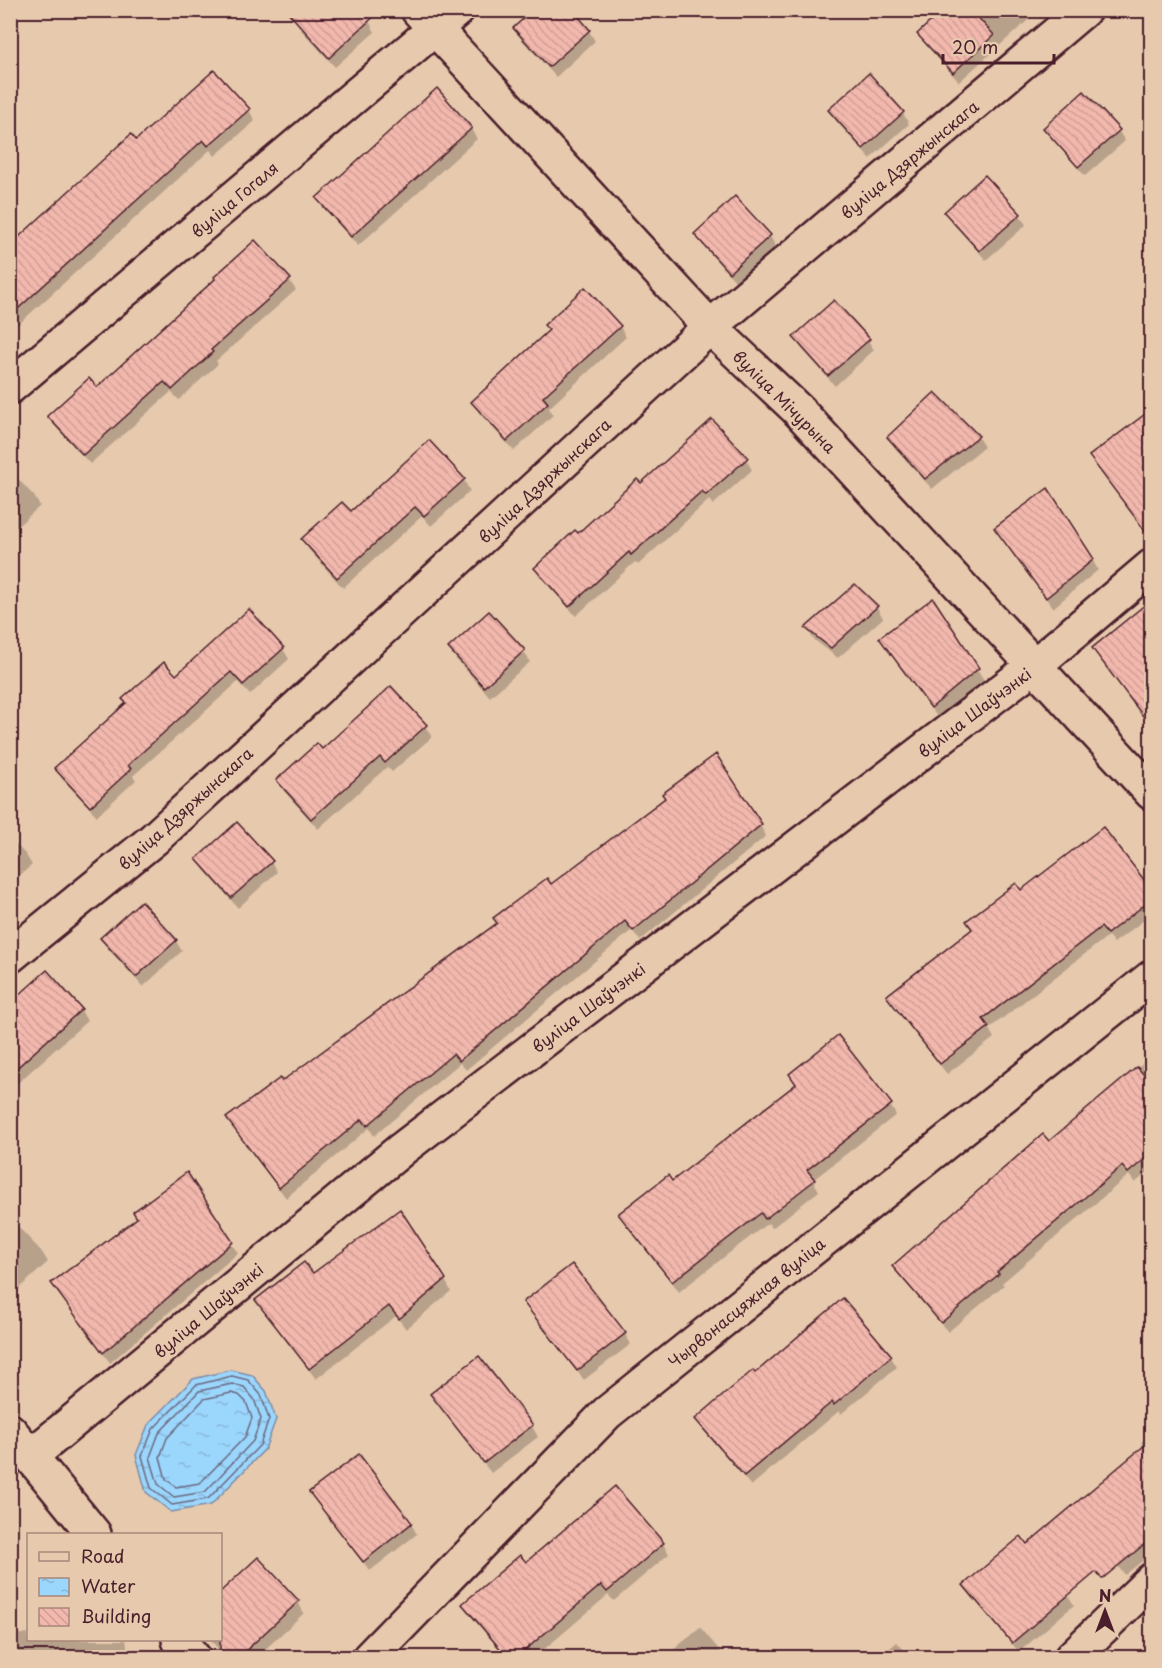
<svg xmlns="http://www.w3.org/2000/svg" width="1162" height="1668" viewBox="0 0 1162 1668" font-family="'Playpen Sans',sans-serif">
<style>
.water{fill:url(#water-ripples);stroke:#7b8da8;stroke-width:1.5}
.shadow{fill:#0003}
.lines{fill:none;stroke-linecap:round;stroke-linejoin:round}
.shore{stroke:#6a687f;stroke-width:1.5}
.building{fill:url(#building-back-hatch);stroke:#4a1f2b;stroke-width:1.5}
.street-casing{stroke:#4a1f2b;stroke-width:38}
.street{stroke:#e7caae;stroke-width:33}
.labels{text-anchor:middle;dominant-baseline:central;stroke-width:5;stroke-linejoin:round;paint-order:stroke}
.street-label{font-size:16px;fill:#4a1f2b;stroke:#e7caae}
</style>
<defs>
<pattern id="water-ripples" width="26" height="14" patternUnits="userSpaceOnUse" patternTransform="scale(1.5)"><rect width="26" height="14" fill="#9bd6fc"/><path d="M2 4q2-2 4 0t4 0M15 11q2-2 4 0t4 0" fill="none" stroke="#87b7d8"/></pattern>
<pattern id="building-back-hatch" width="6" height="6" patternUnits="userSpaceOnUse" patternTransform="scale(1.5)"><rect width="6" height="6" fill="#f2b8ad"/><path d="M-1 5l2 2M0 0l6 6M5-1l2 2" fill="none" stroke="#d19e95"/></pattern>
</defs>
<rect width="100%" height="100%" fill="#e7caae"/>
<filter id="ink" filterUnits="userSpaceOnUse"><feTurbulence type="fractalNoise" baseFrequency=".0167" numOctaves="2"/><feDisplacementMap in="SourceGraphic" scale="12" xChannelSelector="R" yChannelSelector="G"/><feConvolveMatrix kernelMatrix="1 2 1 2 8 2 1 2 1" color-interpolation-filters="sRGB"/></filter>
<g filter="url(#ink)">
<path class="water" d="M231,1370L252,1375L266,1391L276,1419L265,1449L211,1505L171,1512L146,1492L136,1455L148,1425L193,1379Z"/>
<g class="shadow">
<path d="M10,10H23L10,21Z"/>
<path d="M359,10L369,21L375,32L335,67L301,30L295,19Z"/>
<path d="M945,10H1051L1041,19L1036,13L959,82L925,44L919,34Z"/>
<path d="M515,28L589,31L595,41L556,77L521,39Z"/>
<path d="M869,75L903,113L909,124L870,159L836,121L829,111Z"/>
<path d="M249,110L255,121L215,156L210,150L10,332V246L136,142Z"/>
<path d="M1045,128L1118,130L1125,141L1085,176L1051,138Z"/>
<path d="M471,129L477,139L358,246L324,208L318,198Z"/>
<path d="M946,212L1020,215L1026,225L986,260L952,223Z"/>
<path d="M696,234L770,236L776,247L736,282L702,244Z"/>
<path d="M289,280L296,290L216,361L218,364L179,400L171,392L90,464L55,426L49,416Z"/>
<path d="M620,327L626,337L549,408L553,415L514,451L479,413L473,402Z"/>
<path d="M795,337L868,340L874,350L835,386L801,348Z"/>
<path d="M1152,340V351L1147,343Z"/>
<path d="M978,437L984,447L932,489L895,448L889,438Z"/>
<path d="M429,442L464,480L470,491L431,526L422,516L343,588L309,550L303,539L351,513Z"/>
<path d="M746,459L752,470L713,505L709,500L638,565L635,562L576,616L542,579L536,568L641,485Z"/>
<path d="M10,470L34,496L40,506L10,533Z"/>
<path d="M996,529L1092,559L1098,570L1053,608L1002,539Z"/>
<path d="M855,586L877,607L883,618L838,658L813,639L807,628Z"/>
<path d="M881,639L977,669L984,680L938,718L887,649Z"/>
<path d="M283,649L289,659L250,695L238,682L133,776L136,780L97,816L62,779L56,768L176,677Z"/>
<path d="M450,649L524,651L530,662L490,697L456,659Z"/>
<path d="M425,726L432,737L392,772L387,767L318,829L284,791L277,780L322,751Z"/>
<path d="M760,825L766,836L640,941L632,930L466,1070L460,1063L374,1136L369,1128L286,1198L234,1129L228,1119L282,1083L550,886Z"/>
<path d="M10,838L26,855L32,865L10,884Z"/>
<path d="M198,860L271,862L277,872L238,908L204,870Z"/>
<path d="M1021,892H1152V914L1114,943L1108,936L989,1029L994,1038L947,1074L894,1007L888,996Z"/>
<path d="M102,938L176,941L182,951L143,987L108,949Z"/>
<path d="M47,972L81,1010L87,1021L11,1089L10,1020Z"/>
<path d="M1152,1056V1169L1135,1183L1129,1175L1002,1283L1004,1285L948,1332L900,1276L894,1266L1049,1144Z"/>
<path d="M11,1090L16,1099L10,1105V1091Z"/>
<path d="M890,1105L896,1115L813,1180L819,1191L772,1228L768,1223L679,1292L626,1224L672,1183Z"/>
<path d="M10,1218L42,1252L48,1262L10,1297Z"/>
<path d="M231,1243L238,1253L110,1363L53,1283Z"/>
<path d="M313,1275L445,1280L451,1291L406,1329L396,1316L316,1379L263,1311L257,1301Z"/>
<path d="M525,1302L625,1334L631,1344L584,1380L531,1313Z"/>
<path d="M891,1357L897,1367L841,1414L839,1411L751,1486L703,1430L697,1419L755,1375Z"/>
<path d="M479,1358L532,1426L538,1437L491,1473L438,1405L432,1395Z"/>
<path d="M1152,1433V1553L1125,1575L1077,1519L1143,1447L1141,1442Z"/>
<path d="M311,1493L411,1524L417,1534L370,1571L317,1503Z"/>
<path d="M663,1544L669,1554L614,1601L608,1595L534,1658H507L470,1615L464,1605L525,1564Z"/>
<path d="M965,1585L1068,1595L1074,1605L1019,1652L971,1596Z"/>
<path d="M298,1602L304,1613L256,1658H227L210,1640H220Z"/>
<path d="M700,1627L726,1658H664Z"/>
<path d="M28,1633V1640H126L129,1658H10V1636Z"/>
<path d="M897,1642L911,1658H878Z"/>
</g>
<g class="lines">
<g class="shore">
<path d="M232,1376L248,1380L261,1395L269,1419L260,1445L208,1499L172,1505L151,1488L142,1456L153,1429L196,1385Z"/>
<path d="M232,1384L244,1387L254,1399L261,1419L253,1441L205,1492L174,1497L158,1484L150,1457L159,1433L199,1391Z"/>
<path d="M231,1393L239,1395L246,1402L252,1418L245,1437L200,1483L176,1487L166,1479L160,1457L167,1438L204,1399Z"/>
</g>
</g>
<g class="building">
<path d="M286,10H381L329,58Z"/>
<path d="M533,10H573L590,30L549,67L513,28Z"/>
<path d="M943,10H971L994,35L953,73L917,34Z"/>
<path d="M214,70L250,109L208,146L203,140L10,316V245L131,134L136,140Z"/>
<path d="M869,73L904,112L863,149L828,110Z"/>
<path d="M437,88L472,128L351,237L316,198Z"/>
<path d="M1084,91L1120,130L1078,167L1043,128Z"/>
<path d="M985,175L1021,214L979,251L944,212Z"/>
<path d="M735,196L771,235L729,273L694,234Z"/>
<path d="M255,240L291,279L211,350L213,352L172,390L164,382L83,455L47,416L89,378L97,387L215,279L214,277Z"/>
<path d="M585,287L621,326L543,397L548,403L507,441L471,402L549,330L544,325Z"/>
<path d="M834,300L870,339L828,376L793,337Z"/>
<path d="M935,392L979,436L925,479L887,437Z"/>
<path d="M1152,409V540L1089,456Z"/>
<path d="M712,419L748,458L706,495L702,491L631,555L629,552L569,607L534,568L575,530L578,533L637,479L641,483Z"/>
<path d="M429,440L465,479L424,516L415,507L337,578L301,539L342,502L351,511Z"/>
<path d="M1048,488L1094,559L1046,598L994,528Z"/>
<path d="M855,584L878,606L831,648L805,628Z"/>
<path d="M933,598L979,668L931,708L879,638Z"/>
<path d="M1152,599V728L1092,648Z"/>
<path d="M249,609L284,648L243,685L231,672L128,765L131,769L90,807L54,768L126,703L122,699L164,662L176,675Z"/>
<path d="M489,611L525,650L484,687L448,648Z"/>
<path d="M391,686L427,725L385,763L380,757L311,819L276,780L317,743L322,749Z"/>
<path d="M716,754L762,824L633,931L625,921L459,1061L453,1054L367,1126L362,1119L279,1188L226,1118L280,1078L282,1081L497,923L493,918L547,878L551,884L665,798L662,794Z"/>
<path d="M237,822L273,861L231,898L196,859Z"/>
<path d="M1103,827L1152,890V899L1107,934L1101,927L983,1019L989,1027L940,1064L886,996L972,929L966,921L1016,883L1021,890Z"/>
<path d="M141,901L177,940L136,977L100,938Z"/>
<path d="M47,970L82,1009L10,1074V1003Z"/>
<path d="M838,1035L892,1104L807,1170L815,1180L765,1219L761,1213L672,1282L618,1214L668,1175L672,1181L796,1084L789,1074Z"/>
<path d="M1137,1067L1152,1084V1153L1128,1173L1122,1166L997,1272L999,1274L941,1323L892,1266L1043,1134L1049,1141Z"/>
<path d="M187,1172L233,1242L103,1353L51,1283L137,1218L133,1212Z"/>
<path d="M400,1209L446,1279L399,1319L389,1306L309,1369L255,1300L304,1262L313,1273Z"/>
<path d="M572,1264L626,1333L577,1371L523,1302Z"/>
<path d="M843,1298L892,1356L834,1405L832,1402L744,1476L695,1419L753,1370L755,1373Z"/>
<path d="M479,1356L533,1425L484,1463L430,1394Z"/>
<path d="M1152,1439V1538L1102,1579L1096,1572L1012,1643L963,1585L1021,1536L1027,1544Z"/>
<path d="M359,1454L412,1523L363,1562L309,1492Z"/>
<path d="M615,1486L664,1543L607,1592L601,1585L516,1658H508L462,1604L520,1555L526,1562Z"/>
<path d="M258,1557L299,1601L238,1658H220V1592Z"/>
</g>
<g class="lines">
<g class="street-casing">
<g id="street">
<path d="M418,10L710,327L797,409L1152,793"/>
<path d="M10,387L457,10"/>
<path d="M10,956L154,839L710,327L1084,10"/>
<path d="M10,1431L94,1534"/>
<path d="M31,1456L402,1149L1034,666L1152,566"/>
<path d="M179,1640L194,1658"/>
<path d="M369,1658L607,1413L1152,977"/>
<path d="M1071,1658L1152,1580"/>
</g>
</g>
<use href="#street" class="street"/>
</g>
</g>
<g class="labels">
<g class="street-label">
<text transform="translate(909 159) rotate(-40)">вуліца Дзяржынскага</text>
<text transform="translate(234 199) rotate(-40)">вуліца Гогаля</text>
<text transform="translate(785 401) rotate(45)">вуліца Мічурына</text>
<text transform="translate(544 480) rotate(-43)">вуліца Дзяржынскага</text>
<text transform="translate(974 712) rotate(-37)">вуліца Шаўчэнкі</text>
<text transform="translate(185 808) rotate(-42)">вуліца Дзяржынскага</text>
<text transform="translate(588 1007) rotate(-37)">вуліца Шаўчэнкі</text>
<text transform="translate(746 1302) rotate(-39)">Чырвонасцяжная вуліца</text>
<text transform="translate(208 1310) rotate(-40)">вуліца Шаўчэнкі</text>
</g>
</g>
<rect width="1162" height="1668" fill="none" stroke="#e7caae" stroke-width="36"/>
<rect x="18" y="18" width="1126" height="1632" fill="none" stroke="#4a1f2b" stroke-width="2" filter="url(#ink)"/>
<rect x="27" y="1533" width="195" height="108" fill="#e7caae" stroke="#a8867a" stroke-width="1.5"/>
<rect x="39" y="1552" width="30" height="9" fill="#e7caae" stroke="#a8867a" stroke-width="1.5"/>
<text x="81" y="1563" font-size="18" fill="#4a1f2b">Road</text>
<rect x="39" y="1578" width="30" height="18" fill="url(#water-ripples)" stroke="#a8867a" stroke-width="1.5"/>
<text x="81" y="1593" font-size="18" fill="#4a1f2b">Water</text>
<rect x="39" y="1608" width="30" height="18" fill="url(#building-back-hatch)" stroke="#a8867a" stroke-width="1.5"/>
<text x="81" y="1623" font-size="18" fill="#4a1f2b">Building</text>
<g transform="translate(1105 1611)" stroke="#e7caae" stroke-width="4.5" paint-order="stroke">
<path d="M0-4.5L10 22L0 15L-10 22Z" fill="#4a1f2b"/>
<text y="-9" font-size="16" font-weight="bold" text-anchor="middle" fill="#4a1f2b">N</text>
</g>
<path d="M943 54v9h111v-9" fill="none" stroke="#4a1f2b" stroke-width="3"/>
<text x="952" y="54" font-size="18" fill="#4a1f2b" stroke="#e7caae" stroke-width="4.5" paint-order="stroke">20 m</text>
</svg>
